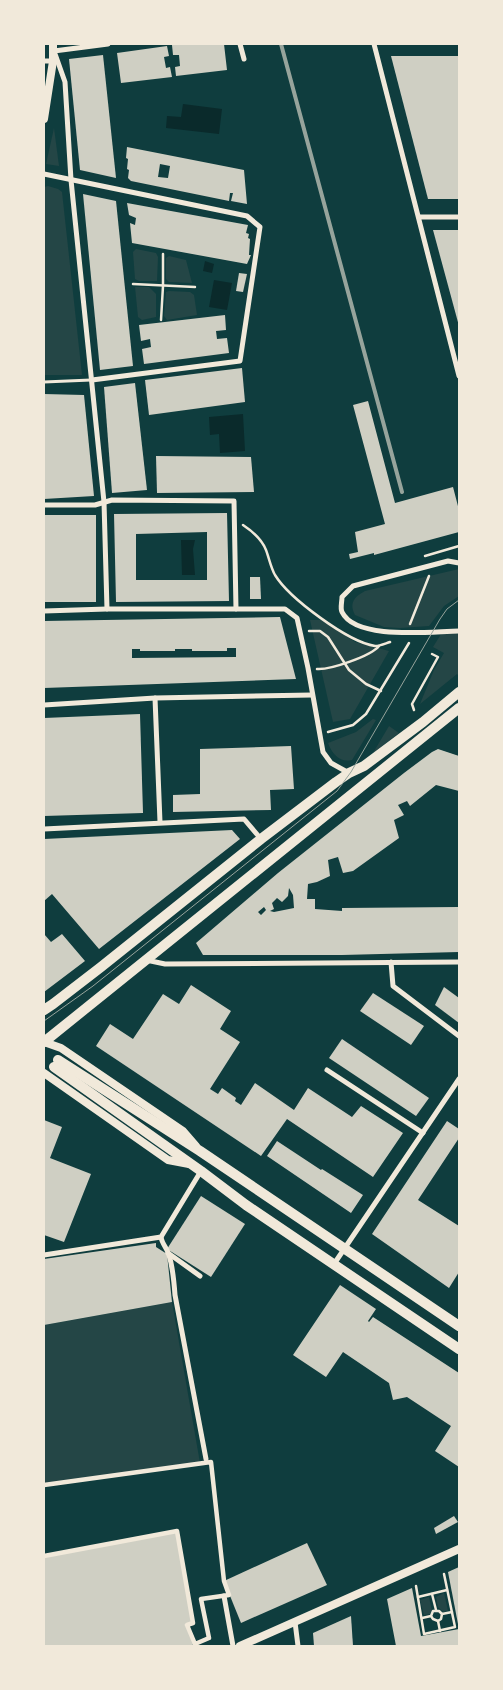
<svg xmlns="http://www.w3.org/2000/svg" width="503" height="1690" viewBox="0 0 503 1690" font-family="'Golos Text',sans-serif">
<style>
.green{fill:#244646}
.water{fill:#0a2a2b}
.building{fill:#cfcfc3;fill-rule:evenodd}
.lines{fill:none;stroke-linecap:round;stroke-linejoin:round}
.path{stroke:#f1e9da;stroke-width:2.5}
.service{stroke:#f1e9da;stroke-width:3}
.pedestrian{stroke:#f1e9da;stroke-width:4.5}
.minor{stroke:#f1e9da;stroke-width:5}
.tertiary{stroke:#f1e9da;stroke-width:8}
.primary{stroke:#f1e9da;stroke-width:10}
.tram{stroke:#97a49c;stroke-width:1}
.rail{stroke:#97a49c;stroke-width:4}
</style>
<rect width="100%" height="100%" fill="#0f3d3e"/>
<g class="green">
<path d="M54,128L59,166L46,164Z"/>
<path d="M48,186L58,189L62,192L82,375H44V187Z"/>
<path d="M136,249L156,253L158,257L157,281H139L135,279L133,252Z"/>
<path d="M169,256L186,260L192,283L169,282L166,279V258Z"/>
<path d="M135,287H149L156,294V317L142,320L138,317Z"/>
<path d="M169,291L190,292L194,295L197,315L167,320L164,316L166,292Z"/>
<path d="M459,569V596L444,606L429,626L400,628L384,627L355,615C349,603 354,597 365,591Z"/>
<path d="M310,620H322L355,642L389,651L350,719L333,722Z"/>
<path d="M443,631H449L459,634V676L457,674L420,704L434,670L444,653L433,647Z"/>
<path d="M373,719L376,720L352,760C340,763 332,754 328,743L356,732Z"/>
<path d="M389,726L399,733L373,753Z"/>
<path d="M172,1302L200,1463L44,1485V1325Z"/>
<path d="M444,1593L448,1611L443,1612L438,1607L436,1597Z"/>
<path d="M429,1597L432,1611L430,1614L424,1615L420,1600Z"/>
</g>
<g class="water">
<path d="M183,104L222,109L219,134L166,128L167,116L181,117Z"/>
<path d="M205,261L214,264L212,273L203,271Z"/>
<path d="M214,280L232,283L227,310L209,307Z"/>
<path d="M243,414L245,451L220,453L219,434L210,435L209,417Z"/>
<path d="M181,540H195L193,549L195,575H182Z"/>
</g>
<g class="building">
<path d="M185,44H224L227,70L176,76L175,67L180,66L179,55H173L172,45Z"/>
<path d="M167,46L169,56L164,57L166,68L170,67L172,77L121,83L117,53Z"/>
<path d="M103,55L116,178L80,170L69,59Z"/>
<path d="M391,56H459V199H428Z"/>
<path d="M127,147L244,170L247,204L231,201L233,193H230L229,201L131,181L128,178L129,170L127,169L128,159L126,158ZM160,164L170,166L168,178L158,177Z"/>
<path d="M83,194L116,201L133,366L100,370Z"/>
<path d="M127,203L248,225L246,233L249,234L248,238L250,239L249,255H251L247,264L132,243L130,223L135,225L136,218L129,215Z"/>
<path d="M433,230H459V326Z"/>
<path d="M239,273L247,274L243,292L236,291Z"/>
<path d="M225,315L226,330L216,331L217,339L227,338L229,353L144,364L142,349L151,347L150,339L141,341L139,325Z"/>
<path d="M242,368L245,402L149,415L145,380Z"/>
<path d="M135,383L147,490L112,493L104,387Z"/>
<path d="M44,394L84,395L94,496L44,499Z"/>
<path d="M368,401L395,503L453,487L459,510V532L374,555V553L350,559L349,554L358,552L355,532L385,524L353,405Z"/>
<path d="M156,456L251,457L254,492L157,493Z"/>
<path d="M227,513L229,601L116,602L114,514ZM207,532V580H136V534Z"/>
<rect x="44" y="515" width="52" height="87"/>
<path d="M250,577H260L261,599H250Z"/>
<path d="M280,617L296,679L44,688V621ZM227,648H236V657L132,658V649H140V651H175V649H192V651H227Z"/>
<path d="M140,714L143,813L44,816V718Z"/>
<path d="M291,746L294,789L270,790L271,810L173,812V795L200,794V749Z"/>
<path d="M438,749L459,756V791L436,785L410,806L407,801L398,805L404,815L394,820L399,838L353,871L343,873L338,857L328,860L330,876L317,882L308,884L307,899H315V909L342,911V908L459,907V952L342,955H203L196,943L278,873L404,773L432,752ZM289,888L293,895L294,908L274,912L270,911L274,909L272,903L277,898L282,902L288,896ZM264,907L266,910L261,915L258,912Z"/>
<path d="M232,830L240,839L99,949L52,894L44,901V839Z"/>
<path d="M44,934L51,942L62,934L85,961L44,992Z"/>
<path d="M191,985L231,1011L220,1029L240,1042L210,1089L218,1094L222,1088L236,1098L235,1101L241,1105L255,1083L294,1110L308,1088L352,1117L361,1106L403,1133L373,1177L287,1119L261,1156L96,1046L110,1024L133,1039L163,994L179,1004Z"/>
<path d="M444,987L459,998V1023L435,1005Z"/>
<path d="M373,993L424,1026L411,1045L360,1011Z"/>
<path d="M342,1039L429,1098L416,1116L329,1058Z"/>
<path d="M44,1120L62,1127L50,1158L91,1174L64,1242L44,1235Z"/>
<path d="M447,1121L459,1129V1138L418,1200L459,1226V1272L449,1288L372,1234Z"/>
<path d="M277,1141L321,1170L322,1169L363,1195L351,1213L267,1156Z"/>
<path d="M201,1196L245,1224L211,1277L167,1249Z"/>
<path d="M156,1243V1247L167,1254L172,1302L44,1325V1259Z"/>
<path d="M340,1285L376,1309L368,1321L369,1322L373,1317L459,1373V1467L435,1451L451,1426L407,1397L393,1400L389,1383L343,1352L326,1377L293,1355Z"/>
<path d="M454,1516L458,1522L436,1534L434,1528Z"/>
<path d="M177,1531L193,1623L187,1625L195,1644L189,1646H44V1556Z"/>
<path d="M307,1543L327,1585L241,1623L224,1581Z"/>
<path d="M459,1567V1624H458L448,1572Z"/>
<path d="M412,1588L421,1636L459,1629V1646H396L387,1599Z"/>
<path d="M351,1616L353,1646H314L313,1633Z"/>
</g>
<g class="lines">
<g class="path">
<path d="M133,284L195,287"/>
<path d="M161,320L163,286V254"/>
<path d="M243,525C252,531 262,540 266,550C269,558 271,568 275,575C289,598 348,642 375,646C380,646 384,644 390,642"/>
<path d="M425,556L459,546"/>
<path d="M410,624L429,576"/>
<path d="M309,631H320L328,637L349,670L366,684L381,691"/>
<path d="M317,669C330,670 371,656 379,646"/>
<path d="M414,710L412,704L438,657L432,654"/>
<path d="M328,732L353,725L366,714L409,643"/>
<path d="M416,1586L424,1634L455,1627L444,1574"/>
<path d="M432,1594L436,1610"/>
<path d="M418,1597L447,1590"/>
<path d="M442,1614L452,1612"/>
<path d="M422,1618L431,1616L433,1611H439L442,1614L441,1619L438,1621L433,1619L431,1616"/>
<path d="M438,1621L440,1631"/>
</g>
<path class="service" d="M44,382L91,380"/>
<path class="pedestrian" d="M44,1485L211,1462L224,1581L229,1595L201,1599L209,1638L195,1644L187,1625L193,1623L177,1531L44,1556"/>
<g class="minor">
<path d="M240,44L244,59"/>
<path d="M374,44L459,376"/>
<path d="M44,61H53"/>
<path d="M44,174L247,216L260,227L240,361L92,380"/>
<path d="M419,217H459"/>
<path d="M44,505H95L112,500L234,501L236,609"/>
<path d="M459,563L448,561L353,586L342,597C342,602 340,608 342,612C356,641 433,631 459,631"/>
<path d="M107,609L104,502L71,180L65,82L54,51L108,44"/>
<path d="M44,611L107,609H285L297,618L308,668L323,752L331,763L349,773"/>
<path d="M155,698L160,822"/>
<path d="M44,705L155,698L312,695"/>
<path d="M44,829L244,819L261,839"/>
<path d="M146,960L165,964L459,962"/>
<path d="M391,962L393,986L459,1036"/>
<path d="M327,1070L423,1133"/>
<path d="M161,1237C162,1244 167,1248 169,1255C173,1268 174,1281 175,1295L206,1459"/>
<path d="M168,1253L200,1276"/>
<path d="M44,1255L161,1237L201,1171"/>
<path d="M334,1264L459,1079"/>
<path d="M224,1596L233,1646"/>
<path d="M295,1622L298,1646"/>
</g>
<g class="tertiary">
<path d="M44,119L53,61V44"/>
<path d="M44,1042L61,1048L183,1131L196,1146"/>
<path d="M44,1073L168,1160L189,1164"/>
<path d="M240,1646L459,1549"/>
</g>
<g class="primary">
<path d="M44,1010L53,1004L101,967L261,839L336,782L349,773L364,766L423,722L459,692"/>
<path d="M44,1042L459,708"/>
<path d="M58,1060L200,1151L459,1326"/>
<path d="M54,1067L201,1171L246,1205L459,1349"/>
</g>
<path class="tram" d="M44,1021L93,986L337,791L351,772L440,619L447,609L459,600"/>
<path class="rail" d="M281,44L402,492"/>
</g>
<rect width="503" height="1690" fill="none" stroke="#f1e9da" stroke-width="90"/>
</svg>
